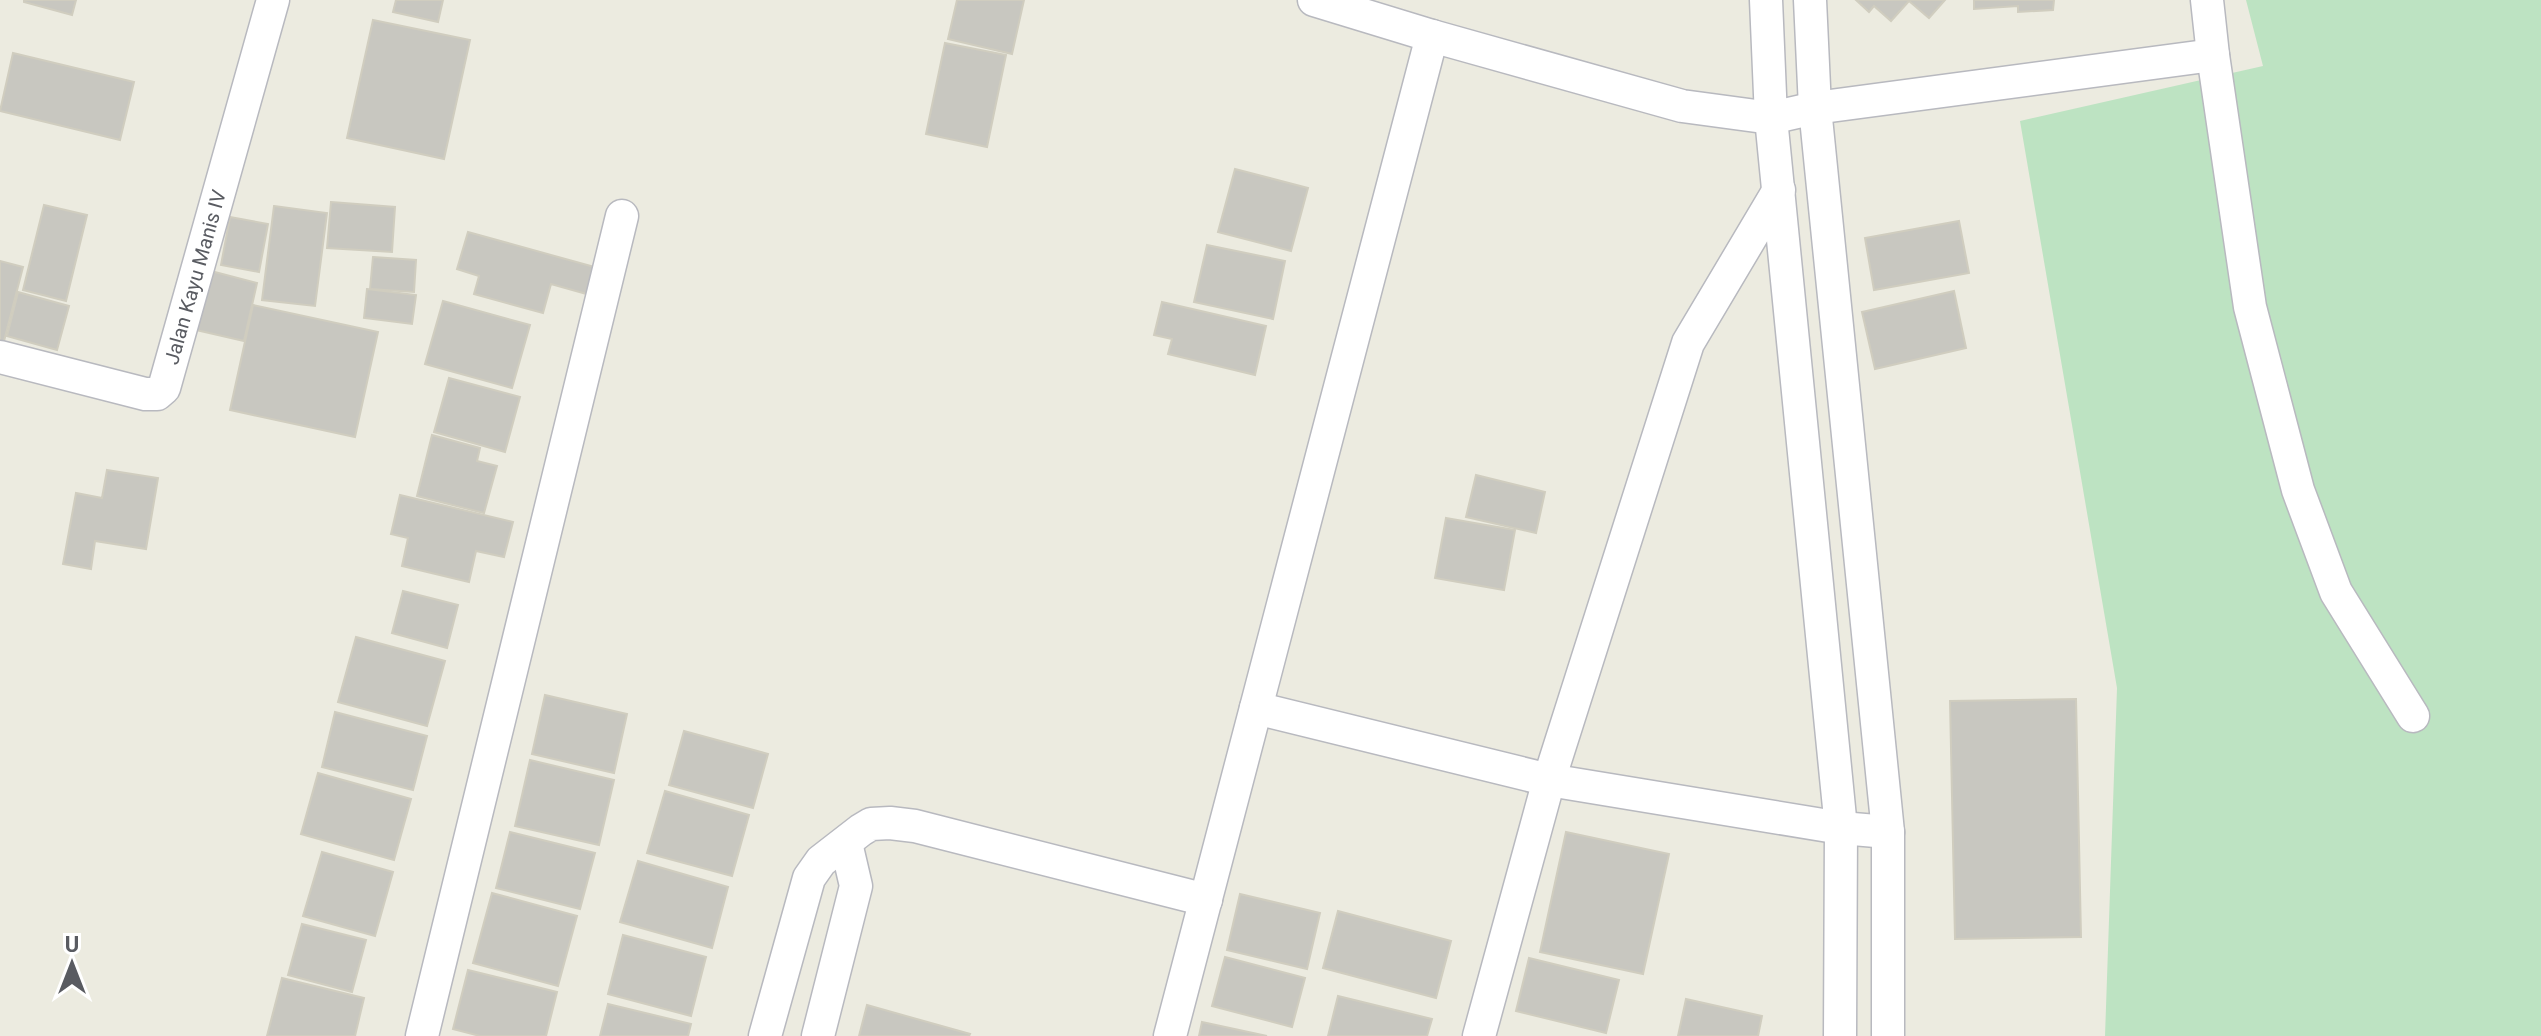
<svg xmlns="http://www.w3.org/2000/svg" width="2541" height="1036" viewBox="0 0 2541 1036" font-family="Roboto,sans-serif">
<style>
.green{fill:#bde3c2}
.building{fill:#c8c7c0;stroke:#d0cdbf;stroke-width:2}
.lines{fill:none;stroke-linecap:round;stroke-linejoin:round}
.street-casing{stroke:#b8b9bf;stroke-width:35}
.street{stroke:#fff;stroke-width:32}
.labels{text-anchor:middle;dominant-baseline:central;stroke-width:6;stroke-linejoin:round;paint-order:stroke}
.street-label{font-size:20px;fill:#595b61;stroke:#fff}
</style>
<rect width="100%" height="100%" fill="#ecebe0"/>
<path class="green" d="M2246,0H2541V1036H2105L2117,688L2020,121L2263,66Z"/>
<g class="building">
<path d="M24,0H76L72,15L24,2Z"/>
<path d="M396,0H443L438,22L393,12Z"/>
<path d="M957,0H1024L1012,54L948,39Z"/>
<path d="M1856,0H1945L1929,18L1909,1L1891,21L1874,6L1869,12Z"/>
<path d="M1974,0H2054L2053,10L2018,12V6L1974,9Z"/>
<path d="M373,20L470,40L444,159L347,138Z"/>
<path d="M945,43L1006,55L987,147L926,134Z"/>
<path d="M13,53L134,82L120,140L0,111Z"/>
<path d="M1235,169L1308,188L1291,251L1218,232Z"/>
<path d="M331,202L395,207L392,252L327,248Z"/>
<path d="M44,205L87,215L66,301L23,290Z"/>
<path d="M274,206L327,213L315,306L262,300Z"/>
<path d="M230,217L268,224L259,272L221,265Z"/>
<path d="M1959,221L1969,273L1874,290L1865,238Z"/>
<path d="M468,232L598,268L590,295L551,284L543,313L474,294L479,276L457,269Z"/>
<path d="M1207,245L1285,261L1273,319L1194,302Z"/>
<path d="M373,257L416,260L414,292L370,289Z"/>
<path d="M0,261L23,267L2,349H0Z"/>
<path d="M211,271L257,283L244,341L196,330Z"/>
<path d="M367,289L416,295L412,324L364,318Z"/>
<path d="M1954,291L1966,348L1875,369L1862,312Z"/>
<path d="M18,292L69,306L57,350L7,336Z"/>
<path d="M443,301L530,325L512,388L425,364Z"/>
<path d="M1162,302L1266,326L1255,375L1168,354L1172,339L1154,335Z"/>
<path d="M253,305L378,332L355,437L230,410Z"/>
<path d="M449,378L520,397L505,452L434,432Z"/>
<path d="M432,435L480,448L477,461L497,466L484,513L417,496Z"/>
<path d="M107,470L158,478L146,549L95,541L91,569L63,564L76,493L102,498Z"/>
<path d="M1476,475L1545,492L1536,533L1466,517Z"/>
<path d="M400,495L513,522L504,557L476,551L469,582L402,566L408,538L391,534Z"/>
<path d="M1446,518L1515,530L1504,590L1435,578Z"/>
<path d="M403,591L458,605L447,648L392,633Z"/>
<path d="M356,637L445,661L427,726L338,702Z"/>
<path d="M545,695L627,714L614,773L532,754Z"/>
<path d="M2076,699L2081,937L1955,939L1950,701Z"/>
<path d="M335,712L427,736L413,790L322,767Z"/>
<path d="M684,731L768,754L753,808L669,785Z"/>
<path d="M530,760L614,780L599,845L515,826Z"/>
<path d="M318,773L411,799L394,860L301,834Z"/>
<path d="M665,791L749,815L732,876L647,853Z"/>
<path d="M510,832L595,853L580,909L496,888Z"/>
<path d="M1566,832L1669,854L1643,974L1540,952Z"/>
<path d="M322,852L393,872L375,936L303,916Z"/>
<path d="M638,861L728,887L712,948L620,922Z"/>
<path d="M492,893L577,916L558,986L473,963Z"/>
<path d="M1240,894L1320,913L1307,969L1227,950Z"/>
<path d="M1338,911L1451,941L1436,998L1323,968Z"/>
<path d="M302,924L366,940L352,992L288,975Z"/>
<path d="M623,935L706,957L691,1016L608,994Z"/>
<path d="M1225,957L1305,978L1292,1027L1212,1006Z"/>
<path d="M1529,958L1619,980L1606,1033L1516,1011Z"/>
<path d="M468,970L557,992L546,1036H480L453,1029Z"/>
<path d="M282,978L364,998L355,1036H267Z"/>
<path d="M1338,996L1432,1019L1427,1036H1328Z"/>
<path d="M1686,999L1762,1016L1758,1036H1678Z"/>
<path d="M608,1004L691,1024L688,1036H600Z"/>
<path d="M867,1005L970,1034L969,1036H859Z"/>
<path d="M1202,1022L1267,1036H1199Z"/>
</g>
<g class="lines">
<g class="street-casing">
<g id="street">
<path d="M1314,0L1432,36L1682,106L1771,118L1815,108L2213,55"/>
<path d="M1766,0L1771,118L1841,828L1840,1036"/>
<path d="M1810,0L1815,108L1888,832V1036"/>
<path d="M2207,0L2213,55L2250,307L2298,490L2336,592L2413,716"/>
<path id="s1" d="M0,357L145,394H157L164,388L273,0"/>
<path d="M1256,708L1549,780L1841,828L1888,832"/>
<path d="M422,1036L622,216"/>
<path d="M765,1036L809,878L821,861L861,830L871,824L890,823L915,826L1206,900"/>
<path d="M818,1036L856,886L846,843"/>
<path d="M1170,1036L1432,36"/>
<path d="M1479,1036L1549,780L1688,343L1779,190"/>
</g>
</g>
<use href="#street" class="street"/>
</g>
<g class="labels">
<g class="street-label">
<text stroke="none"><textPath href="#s1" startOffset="286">Jalan Kayu Manis IV</textPath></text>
</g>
</g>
<g transform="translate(72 964)" stroke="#ffffff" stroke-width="6" paint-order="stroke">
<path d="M0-6L14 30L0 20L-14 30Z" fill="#595b61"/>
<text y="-12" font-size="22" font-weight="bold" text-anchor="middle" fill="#595b61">U</text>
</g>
</svg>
